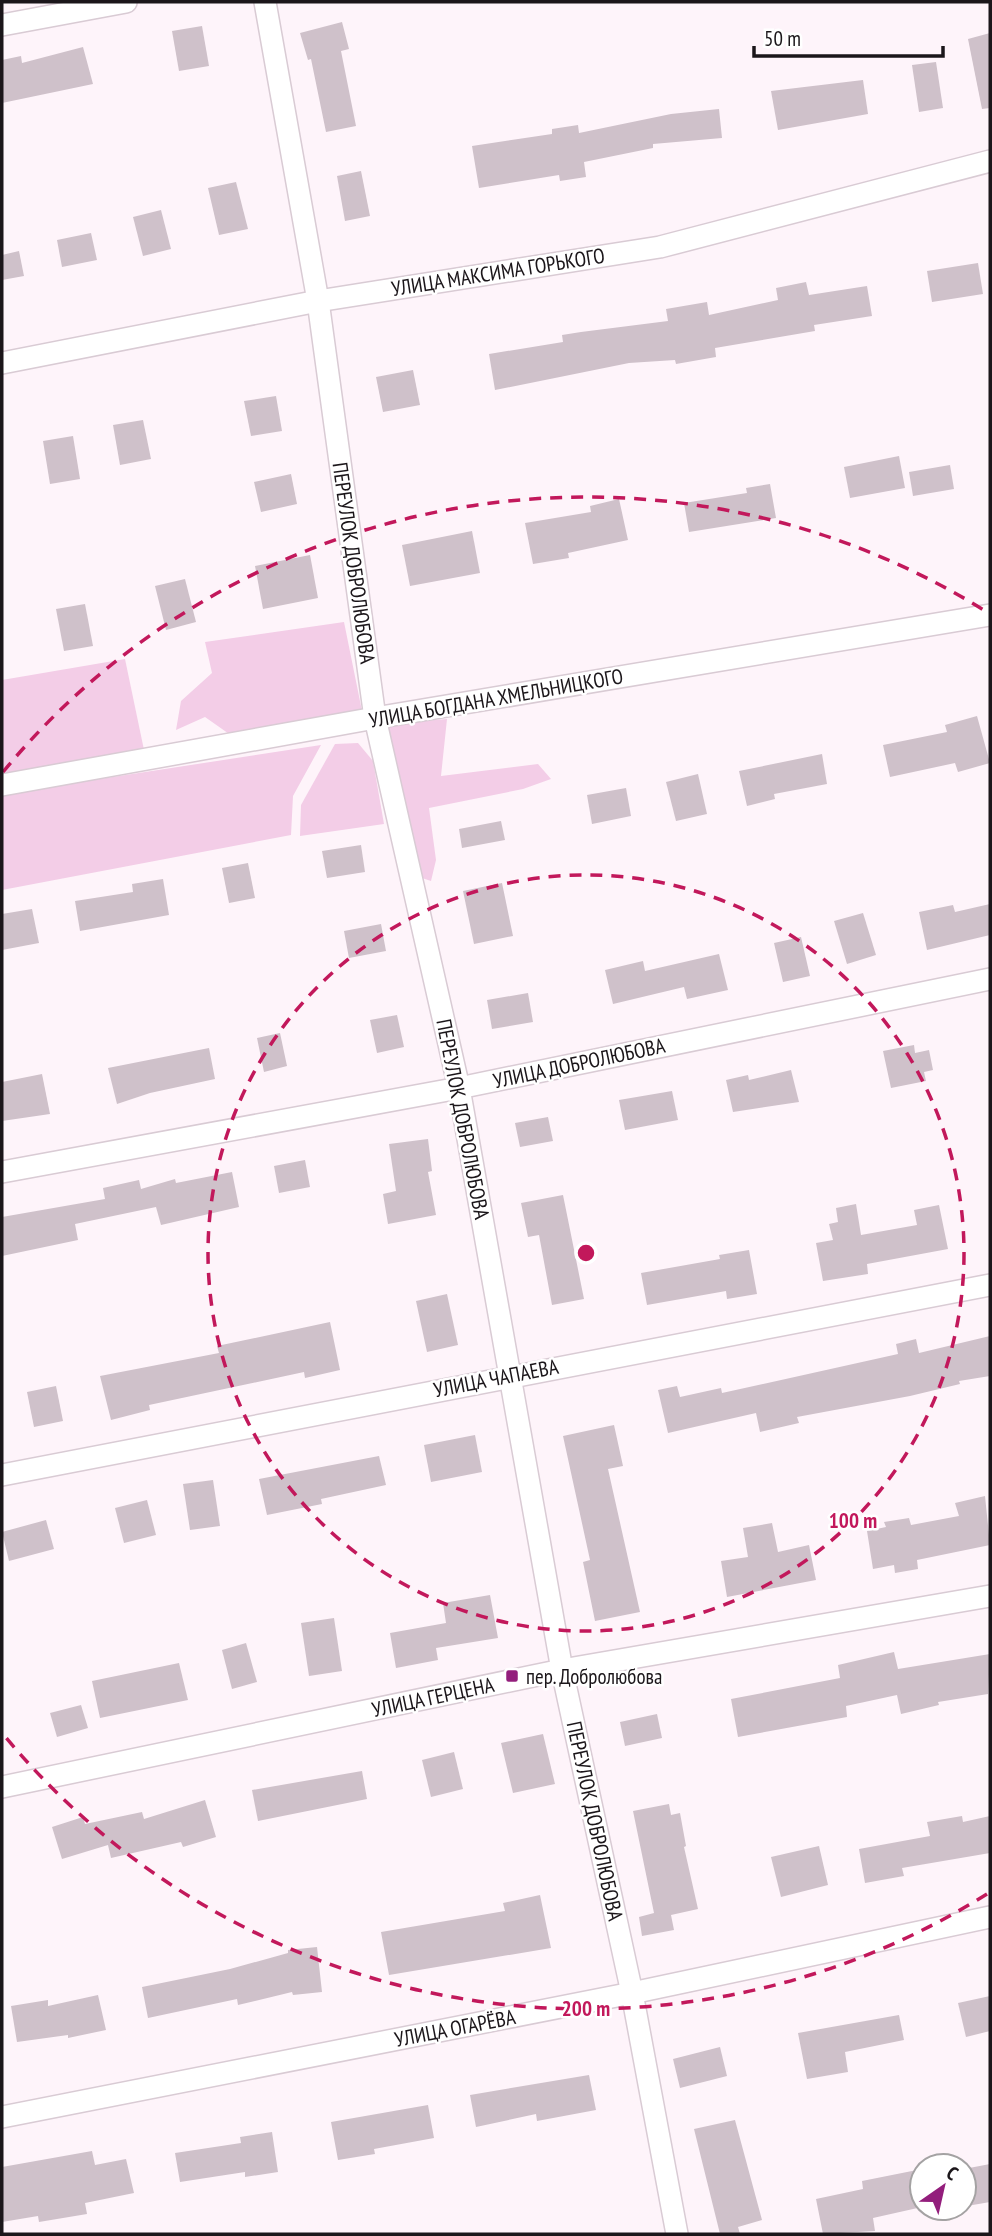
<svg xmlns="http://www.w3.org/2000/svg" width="992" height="2236" viewBox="0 0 992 2236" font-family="'PT Sans Narrow',sans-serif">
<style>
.green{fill:#f3cde7}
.building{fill:#cfc1ca}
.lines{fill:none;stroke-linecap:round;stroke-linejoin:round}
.minor-casing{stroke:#d9cbd4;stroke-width:24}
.minor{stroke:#fff;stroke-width:21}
.ring{fill:none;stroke:#c2185b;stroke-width:3.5;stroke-dasharray:12 9}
.poi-dot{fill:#931e7c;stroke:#fff;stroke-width:2.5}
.labels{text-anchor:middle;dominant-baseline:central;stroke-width:5;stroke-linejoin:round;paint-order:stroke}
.street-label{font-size:21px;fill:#1b161a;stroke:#fff}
.poi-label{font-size:21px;fill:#1b161a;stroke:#fff;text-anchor:start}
.centre{fill:#c2185b;stroke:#fff;stroke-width:3.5}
.ring-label{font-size:21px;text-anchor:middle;font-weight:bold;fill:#c2185b;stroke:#fff;stroke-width:5;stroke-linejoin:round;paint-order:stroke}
</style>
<rect width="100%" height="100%" fill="#fef4fa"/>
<g class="green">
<path d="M344,622L362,711L232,736L205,717L176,730L181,701L212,673L205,642Z"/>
<path d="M125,659L144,750L2,777V680Z"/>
<path d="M447,719L441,776L538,764L551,779L523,789L429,808L436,860L431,881L416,876L384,724Z"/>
<path d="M358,743L373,761L384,824L300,836L301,805L335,744Z"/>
<path d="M321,745L293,796L291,835L2,890V794Z"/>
</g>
<g class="building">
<path d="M342,22L349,49L341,51L356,126L326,132L311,59L308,60L300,33Z"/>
<path d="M202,26L209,66L179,71L172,31Z"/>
<path d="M990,33V108L982,109L968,39Z"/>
<path d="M83,47L93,84L2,103V60L21,56L22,63Z"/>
<path d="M936,62L943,108L919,112L912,65Z"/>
<path d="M863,80L868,114L778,130L771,91Z"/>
<path d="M719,109L722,138L653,144V148L584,162L586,177L560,181L559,175L479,188L472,146L552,134V129L578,125L579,133L671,114Z"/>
<path d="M361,171L370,216L345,221L337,176Z"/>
<path d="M236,182L248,229L219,235L208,188Z"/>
<path d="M161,210L171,249L143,256L133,217Z"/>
<path d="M91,233L97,260L62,267L57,240Z"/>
<path d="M19,251L24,276L2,280V255Z"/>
<path d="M978,263L983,294L932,302L927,271Z"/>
<path d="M806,282L809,295L867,286L872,316L814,325L815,331L715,348L716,357L676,364L675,360L629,363L495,390L489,354L563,342L562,335L581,332L668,321L666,309L707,302L709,315L778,300L776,288Z"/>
<path d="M413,370L420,405L383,412L376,377Z"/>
<path d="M276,396L282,431L251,436L244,401Z"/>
<path d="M143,420L151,459L120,465L113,425Z"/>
<path d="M73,436L80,479L50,484L43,441Z"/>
<path d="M899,456L905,488L850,498L844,467Z"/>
<path d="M950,465L954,489L913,496L909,472Z"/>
<path d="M291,474L297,504L261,512L254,482Z"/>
<path d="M770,484L776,518L689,532L684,503L747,493L746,488Z"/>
<path d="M619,499L628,540L568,553L569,558L533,564L525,523L591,512L590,506Z"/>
<path d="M472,531L480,573L410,586L402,545Z"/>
<path d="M310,555L318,598L263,609L255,566Z"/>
<path d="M185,579L196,622L166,630L155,586Z"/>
<path d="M85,604L93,646L64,651L56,609Z"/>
<path d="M977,716L990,763L958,772L955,763L890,777L883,745L947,732L945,725Z"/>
<path d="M822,754L827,784L774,794L775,799L747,806L739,771Z"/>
<path d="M698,774L707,814L676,821L666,782Z"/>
<path d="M626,788L631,816L592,824L587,795Z"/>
<path d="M501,821L505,840L462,848L459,829Z"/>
<path d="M361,845L365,872L327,878L322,851Z"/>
<path d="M248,863L255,898L229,903L222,868Z"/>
<path d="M163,879L169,915L80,931L75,901L133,892L132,884Z"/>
<path d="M502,883L513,936L474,944L463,891Z"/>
<path d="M990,904V935L927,950L919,912L953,905L955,912Z"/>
<path d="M32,909L39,943L2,950V914Z"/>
<path d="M863,913L876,955L847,964L834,921Z"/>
<path d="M381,924L386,951L349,958L344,931Z"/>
<path d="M801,937L810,976L783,982L774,943Z"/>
<path d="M719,954L728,990L687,999L684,987L613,1004L605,970L643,961L645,971Z"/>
<path d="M528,993L533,1022L492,1029L487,1000Z"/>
<path d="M397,1015L404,1047L377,1053L370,1020Z"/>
<path d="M280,1033L287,1066L264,1072L257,1038Z"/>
<path d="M914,1045L915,1053L929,1050L933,1070L924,1072L926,1081L891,1088L883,1051Z"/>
<path d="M209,1048L215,1079L150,1093L117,1104L108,1068Z"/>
<path d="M791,1070L799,1102L733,1112L726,1080L748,1075L749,1080Z"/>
<path d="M42,1074L50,1114L2,1121V1082Z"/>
<path d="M672,1091L678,1120L625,1130L619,1100Z"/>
<path d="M548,1117L553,1141L520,1147L515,1123Z"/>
<path d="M428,1139L432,1171L428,1172L436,1215L388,1224L383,1194L396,1191L389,1144Z"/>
<path d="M305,1160L310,1187L279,1193L274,1166Z"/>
<path d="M232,1172L239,1207L161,1225L156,1207L75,1224L78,1240L2,1256V1217L105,1199L103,1188L139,1180L141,1189L175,1179L176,1183Z"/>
<path d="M563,1195L584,1299L552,1305L539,1235L528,1237L521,1203Z"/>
<path d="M856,1204L861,1235L917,1225L914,1210L939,1205L948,1249L867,1264L868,1274L823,1281L816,1243L833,1240L829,1224L838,1222L836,1208Z"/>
<path d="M749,1250L757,1294L727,1299L726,1291L647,1305L641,1273L720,1259L719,1255Z"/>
<path d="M447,1294L458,1345L427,1352L416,1301Z"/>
<path d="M330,1322L340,1370L305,1378L304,1372L149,1405L150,1410L111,1420L100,1376L219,1353L217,1346Z"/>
<path d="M990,1336V1376L959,1381L960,1384L910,1396L797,1417L799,1423L760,1432L756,1413L668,1433L658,1390L677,1386L680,1397L721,1388L722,1393L898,1354L896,1344L916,1339L919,1353Z"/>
<path d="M56,1386L63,1421L34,1427L27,1392Z"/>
<path d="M614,1425L623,1466L608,1469L640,1612L595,1621L583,1562L590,1560L563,1436Z"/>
<path d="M475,1435L482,1472L431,1482L424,1445Z"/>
<path d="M379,1456L386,1485L321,1499L322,1504L267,1515L259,1479Z"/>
<path d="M213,1480L220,1526L190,1530L183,1484Z"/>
<path d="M985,1496L990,1545L917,1560L918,1569L895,1573L894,1565L873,1569L867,1531L886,1527L884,1522L909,1518L911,1525L959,1516L955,1503Z"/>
<path d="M147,1500L156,1535L124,1543L115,1508Z"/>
<path d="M46,1520L54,1549L9,1561L2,1532Z"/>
<path d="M772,1523L778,1552L809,1545L816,1580L727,1597L721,1561L748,1557L743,1528Z"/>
<path d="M490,1595L498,1638L436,1648L438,1660L396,1668L390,1633L446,1623L443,1603Z"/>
<path d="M334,1618L342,1671L309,1676L301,1623Z"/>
<path d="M246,1643L257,1682L232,1689L222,1650Z"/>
<path d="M894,1652L898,1669L990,1654L988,1694L938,1702L939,1705L901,1714L897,1695L846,1706L847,1717L738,1737L731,1699L840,1678L838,1665Z"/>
<path d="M179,1663L188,1700L100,1718L92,1681Z"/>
<path d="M81,1705L88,1728L57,1737L50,1713Z"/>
<path d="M657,1714L662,1738L625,1746L620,1722Z"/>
<path d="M543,1734L555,1784L513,1793L501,1743Z"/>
<path d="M454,1752L463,1789L431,1797L422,1760Z"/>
<path d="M362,1771L367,1799L258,1821L252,1790Z"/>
<path d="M205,1800L216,1837L183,1847L181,1842L111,1858L108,1845L62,1859L52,1827L83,1817L85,1824L142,1812L144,1819Z"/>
<path d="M669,1804L671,1815L680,1813L686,1846L684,1847L698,1909L671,1915L674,1930L642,1936L639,1917L654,1913L633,1811Z"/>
<path d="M962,1816L963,1822L990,1816V1853L902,1868L904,1876L865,1883L859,1849L930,1836L927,1822Z"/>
<path d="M819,1846L828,1885L781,1897L771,1857Z"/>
<path d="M540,1895L551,1948L389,1975L381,1932L505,1911L503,1903Z"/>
<path d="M317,1947L322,1992L293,1995L292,1992L238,2005L237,1999L148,2018L142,1987L230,1969L288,1953V1950Z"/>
<path d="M98,1995L106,2030L68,2038V2035L17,2042L11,2006L48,2000V2006Z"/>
<path d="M990,1996V2031L966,2037L958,2003Z"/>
<path d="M899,2015L904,2040L845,2052L848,2072L807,2079L798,2033Z"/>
<path d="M720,2047L727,2076L680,2088L673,2059Z"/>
<path d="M589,2075L596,2110L537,2121L536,2114L476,2127L470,2095Z"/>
<path d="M428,2105L434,2138L374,2149L375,2154L338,2160L331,2122Z"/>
<path d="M735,2120L762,2220L738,2227L740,2234H720L694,2129Z"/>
<path d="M272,2132L278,2172L245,2177V2172L180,2182L175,2153L241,2143L240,2137Z"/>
<path d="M92,2151L95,2165L126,2159L134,2193L85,2203L87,2214L39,2222L38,2216L2,2222V2167Z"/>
<path d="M990,2164V2202L967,2206L964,2169Z"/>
<path d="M922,2169V2207L873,2218L875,2231L823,2234L816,2199L863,2189L862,2181Z"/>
</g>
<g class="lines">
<g class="minor-casing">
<g id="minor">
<path d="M265,2L318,301L375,718L459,1088L562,1670L632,1993L677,2234"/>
<path d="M2,25L126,2"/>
<path d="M2,363L318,301L660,247L990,161"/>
<path d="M2,785L375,718L990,615"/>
<path d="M2,1172L459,1088L990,979"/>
<path d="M2,1475L990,1285"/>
<path d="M2,1787L562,1670L990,1596"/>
<path d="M2,2117L632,1993L990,1917"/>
</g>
</g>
<use href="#minor" class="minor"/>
</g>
<g class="ring">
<circle cx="586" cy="1253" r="378"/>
<path d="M987 1894A756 756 0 0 1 3 1734M3 772A756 756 0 0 1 987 612"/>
</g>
<rect class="poi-dot" x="505" y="1669" width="14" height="14" rx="3.5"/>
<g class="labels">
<g class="street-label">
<text transform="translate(498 272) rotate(-9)">УЛИЦА МАКСИМА ГОРЬКОГО</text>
<text transform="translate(354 563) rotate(82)">ПЕРЕУЛОК ДОБРОЛЮБОВА</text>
<text transform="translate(496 698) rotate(-10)">УЛИЦА БОГДАНА ХМЕЛЬНИЦКОГО</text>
<text transform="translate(579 1063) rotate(-12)">УЛИЦА ДОБРОЛЮБОВА</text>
<text transform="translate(463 1119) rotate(79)">ПЕРЕУЛОК ДОБРОЛЮБОВА</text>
<text transform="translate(496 1378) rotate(-11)">УЛИЦА ЧАПАЕВА</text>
<text transform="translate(433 1697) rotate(-12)">УЛИЦА ГЕРЦЕНА</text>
<text transform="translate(595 1821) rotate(78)">ПЕРЕУЛОК ДОБРОЛЮБОВА</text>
<text transform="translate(455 2028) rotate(-11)">УЛИЦА ОГАРЁВА</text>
</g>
<g class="poi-label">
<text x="526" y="1676">пер. Добролюбова</text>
</g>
</g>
<circle cx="586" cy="1253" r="10" class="centre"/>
<g class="ring-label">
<text x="853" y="1528">100 m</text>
<text x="586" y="2016">200 m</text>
</g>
<rect width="992" height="2236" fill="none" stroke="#1b161a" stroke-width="7"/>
<g transform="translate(943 2187) rotate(34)"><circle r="33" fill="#ffffff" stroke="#a4a2a3" stroke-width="2"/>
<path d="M0-5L12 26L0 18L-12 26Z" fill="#931e7c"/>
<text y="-10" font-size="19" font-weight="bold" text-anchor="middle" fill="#1b161a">С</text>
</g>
<path d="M754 46v10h189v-10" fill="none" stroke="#1b161a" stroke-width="3.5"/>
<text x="764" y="46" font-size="21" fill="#1b161a" stroke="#ffffff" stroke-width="5" paint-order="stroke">50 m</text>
</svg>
